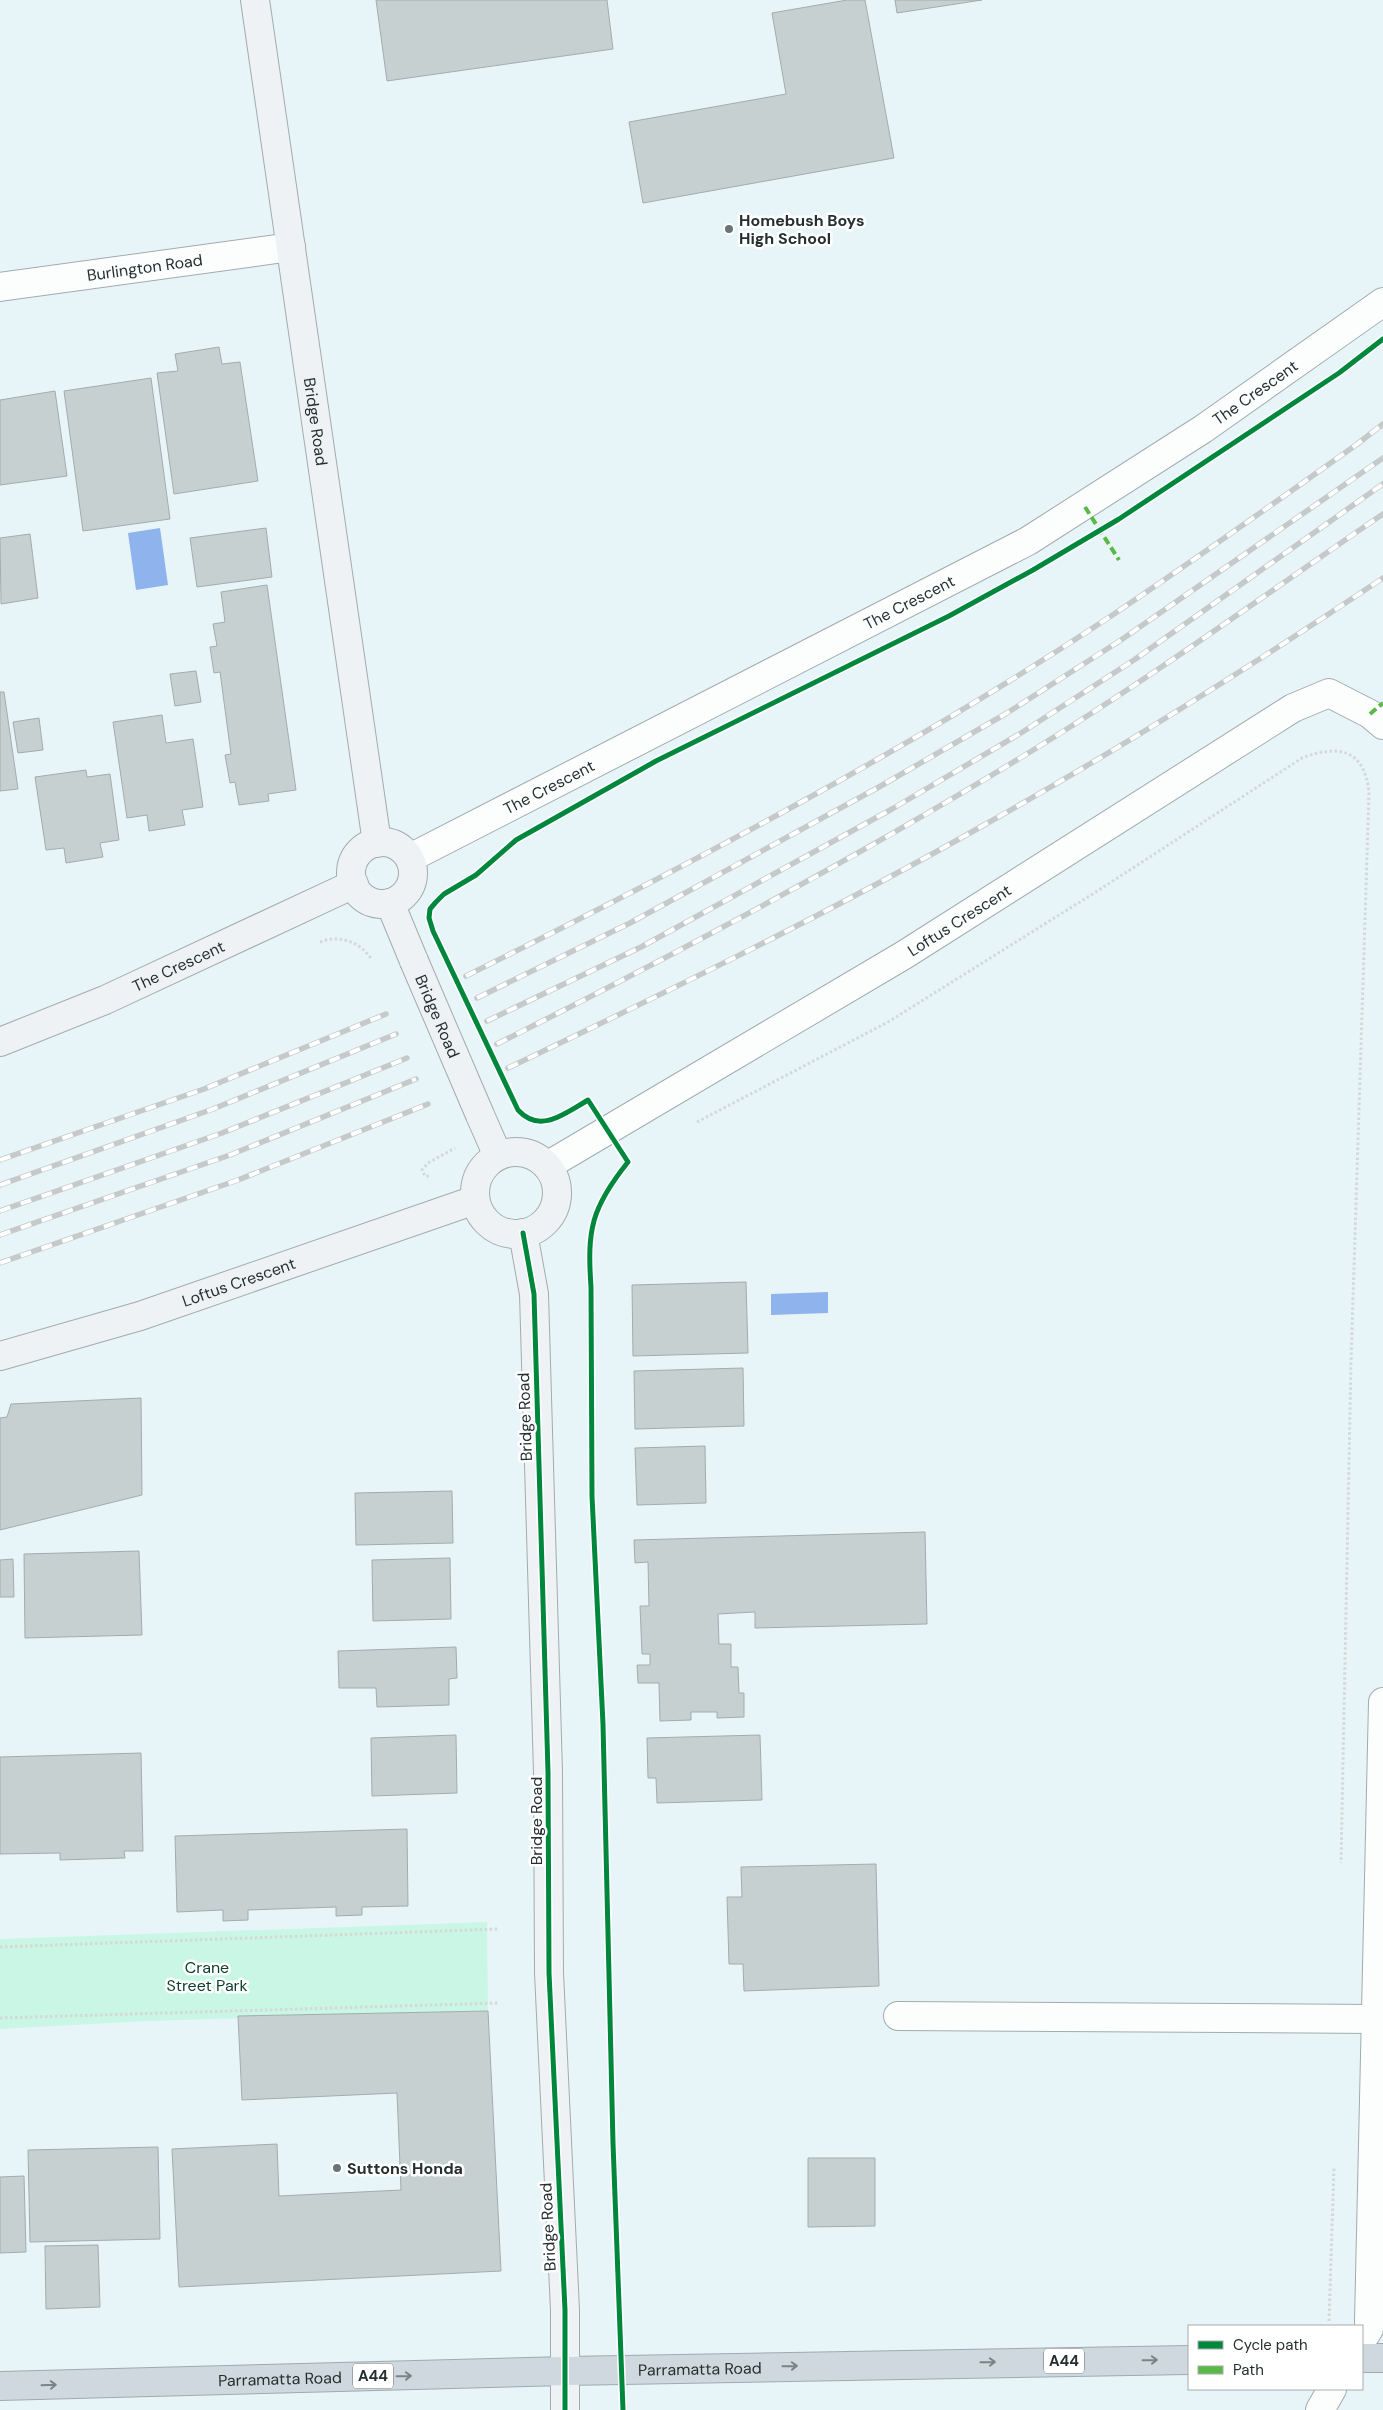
<svg xmlns="http://www.w3.org/2000/svg" width="1383" height="2410" viewBox="0 0 1383 2410" font-family="'DM Sans',sans-serif">
<style>
.green{fill:#caf7e5}
.water{fill:#8fb3ec}
.building{fill:#c6d0d1;stroke:#a2acad}
.lines{fill:none;stroke-linecap:round;stroke-linejoin:round}
.street-casing{stroke:#a2abad;stroke-width:30}
.secondary-casing{stroke:#a2abad;stroke-width:30}
.highway-casing{stroke:#9cabb2;stroke-width:30}
.path{stroke:#d4d8d9;stroke-width:3;stroke-dasharray:2.5 2.5;stroke-linecap:butt}
.street{stroke:#fcfefe;stroke-width:28}
.secondary{stroke:#eef2f4;stroke-width:28}
.highway{stroke:#ced8de;stroke-width:28}
.rail-casing{stroke:#c5c9c9;stroke-width:5.5}
.rail{stroke:#fff;stroke-width:4;stroke-dasharray:11;stroke-linecap:butt}
.secondary-bridge-casing{stroke:#a2abad;stroke-width:30;stroke-linecap:butt}
.secondary-bridge{stroke:#eef2f4;stroke-width:28}
.quiet{stroke:#58b947;stroke-width:4;stroke-dasharray:8 4;stroke-linecap:butt}
.cycleway-casing{stroke:#fff;stroke-width:8}
.cycleway{stroke:#00873e;stroke-width:5}
.oneway{stroke:#7a8487}
.poi-dot{fill:#6a7476;stroke:#fff;stroke-width:2}
.labels{text-anchor:middle;dominant-baseline:central;stroke-width:5;stroke-linejoin:round;paint-order:stroke}
.shield{fill:#fff;stroke:#676d6e;stroke-width:1}
.shield-label{font-size:15px;font-weight:bold;fill:#262f30}
.poi-label{font-size:16px;font-weight:bold;fill:#262f30;stroke:#fff;text-anchor:start}
.street-label{font-size:16px;fill:#262f30;stroke:#fff}
.park-label{font-size:16px;fill:#0d402c;stroke:#fff}
</style>
<rect width="100%" height="100%" fill="#e8f5f8"/>
<path class="green" d="M487,1922L488,2011L148,2021L0,2029V1939Z"/>
<g class="water">
<path d="M160,528L168,585L136,590L128,533Z"/>
<path d="M828,1292V1313L771,1315V1294Z"/>
</g>
<g class="building">
<path d="M376,0H607L613,49L387,81Z"/>
<path d="M847,0H865L894,158L643,203L629,122L786,94L772,13Z"/>
<path d="M895,0H982L897,13Z"/>
<path d="M219,347L222,364L240,362L258,481L174,494L157,373L178,371L175,354Z"/>
<path d="M151,378L170,519L83,531L64,391Z"/>
<path d="M55,391L67,476L0,485V400Z"/>
<path d="M266,528L272,577L197,587L190,538Z"/>
<path d="M30,534L38,598L1,604L0,538Z"/>
<path d="M267,585L296,790L268,794L269,801L239,805L235,782L230,783L225,755L231,754L220,672L214,673L210,647L217,646L213,624L225,622L221,592Z"/>
<path d="M196,671L201,702L175,706L170,674Z"/>
<path d="M0,692H4L18,789L0,791Z"/>
<path d="M162,715L166,743L193,739L203,807L182,810L185,825L149,831L147,815L127,818L113,722Z"/>
<path d="M39,718L43,750L18,753L13,722Z"/>
<path d="M86,770L87,777L110,774L119,840L100,843L103,857L66,863L64,848L46,850L35,777Z"/>
<path d="M746,1282L748,1353L633,1356L632,1285Z"/>
<path d="M743,1368L744,1426L635,1429L634,1371Z"/>
<path d="M141,1398L142,1495L0,1530V1418L7,1417L11,1404Z"/>
<path d="M705,1446L706,1503L637,1505L635,1448Z"/>
<path d="M452,1491L453,1543L356,1545L355,1493Z"/>
<path d="M925,1532L927,1624L755,1628V1612L718,1614L719,1644H731V1667H738L739,1693H744V1717L717,1718V1712H691V1720L660,1721L659,1683H638L637,1665H650V1654H642L640,1606H649L648,1562L635,1563L634,1540Z"/>
<path d="M139,1551L142,1635L25,1638L24,1554Z"/>
<path d="M450,1558L451,1619L373,1621L372,1560Z"/>
<path d="M13,1559L14,1597H0V1560Z"/>
<path d="M456,1647L457,1678L449,1679V1705L377,1707L376,1688H339L338,1651Z"/>
<path d="M456,1735L457,1793L372,1796L371,1738Z"/>
<path d="M760,1735L762,1800L657,1803L656,1778H648L647,1738Z"/>
<path d="M141,1753L143,1851H124L125,1858L60,1860V1853L0,1854V1757Z"/>
<path d="M407,1829L408,1906L362,1907V1915L336,1916V1907L248,1910V1920L223,1921V1910L177,1912L175,1836Z"/>
<path d="M876,1864L879,1986L744,1991L743,1964H729L727,1897H742L741,1867Z"/>
<path d="M488,2011L501,2271L179,2287L172,2149L277,2144L279,2196L401,2190L397,2093L242,2100L238,2016Z"/>
<path d="M158,2147L160,2239L30,2242L28,2150Z"/>
<path d="M808,2158H875V2226L808,2227Z"/>
<path d="M24,2176L26,2252L0,2253V2177Z"/>
<path d="M98,2245L100,2307L46,2309L45,2246Z"/>
</g>
<g class="lines">
<g class="street-casing">
<g id="street">
<path id="s1" d="M0,287L291,247"/>
<path id="s2" d="M410,858L1028,541L1203,429L1383,302"/>
<path id="s3" d="M547,1166L904,955L1293,708L1329,693L1370,714L1383,725"/>
<path d="M898,2016L1376,2019"/>
<path d="M1362,2340L1369,2329V2321L1383,1702"/>
<path d="M1320,2410L1332,2389"/>
</g>
</g>
<g class="secondary-casing">
<g id="secondary">
<path id="s4" d="M255,0L377,843"/>
<circle cx="382" cy="873" r="31"/>
<path d="M390,903L414,961"/>
<path id="s5" d="M0,1042L105,1000L354,884"/>
<path d="M480,1115L498,1156"/>
<circle cx="516" cy="1193" r="41"/>
<path d="M523,1233L534,1294L548,1772L549,1973L565,2310V2410"/>
<path id="s6" d="M0,1356L140,1316L475,1200"/>
</g>
</g>
<g class="highway-casing">
<g id="highway">
<path d="M1362,2358H1383"/>
<path id="s7" d="M0,2386L566,2371L1189,2360"/>
</g>
</g>
<g class="path">
<path d="M320,942C339,934 361,942 372,960"/>
<path d="M697,1122L888,1022L1099,890L1302,758C1338,744 1365,749 1369,793L1351,1362L1341,1863"/>
<path d="M429,1176H425L422,1170L428,1163L455,1148"/>
<path d="M0,1947L498,1929"/>
<path d="M0,2018L499,2003"/>
<path d="M1329,2321L1334,2166"/>
</g>
<use href="#street" class="street"/>
<use href="#secondary" class="secondary"/>
<use href="#highway" class="highway"/>
<g class="rail-casing">
<g id="rail">
<path d="M466,976C685,867 904,753 1108,618C1192,562 1274,503 1356,445L1383,424"/>
<path d="M477,998L630,923L879,787L1007,713L1121,640L1383,458"/>
<path d="M487,1021L641,947L892,809L1021,733L1134,660L1383,484"/>
<path d="M497,1044C678,953 857,858 1030,752C1151,678 1266,594 1383,514"/>
<path d="M508,1068C669,991 829,913 984,825C1120,749 1253,665 1383,578"/>
<path d="M0,1160L204,1089L386,1014"/>
<path d="M0,1185L213,1109L396,1034"/>
<path d="M0,1211L222,1133L407,1058"/>
<path d="M0,1235L230,1155L416,1079"/>
<path d="M0,1263L238,1180L428,1104"/>
</g>
</g>
<use href="#rail" class="rail"/>
<g class="secondary-bridge-casing">
<g id="secondary-bridge">
<path id="s8" d="M414,961L480,1115"/>
</g>
</g>
<use href="#secondary-bridge" class="secondary-bridge"/>
<g class="quiet">
<path d="M1085,507L1119,560"/>
<path d="M1370,714L1383,703"/>
</g>
<g class="cycleway-casing">
<g id="cycleway">
<path d="M523,1233L534,1294L548,1772L549,1973L565,2310V2410"/>
<path d="M623,2410L613,2143L603,1724L592,1496L591,1287C587,1230 591,1208 628,1162L588,1100C564,1114 540,1134 518,1110L433,931L429,918L430,909L436,902L444,894L476,875L516,840L656,761L949,616L1033,570L1119,519L1339,373L1383,339"/>
</g>
</g>
<use href="#cycleway" class="cycleway"/>
</g>
<defs><path id="oneway-shaft" d="M-6 0H5M1.5-3L5.5 0L1.5 3" fill="none" stroke-width="1.6" stroke-linecap="round" stroke-linejoin="round" transform="scale(1.25)"/></defs>
<g class="oneway">
<use href="#oneway-shaft" transform="translate(1150 2360) rotate(-1)"/>
<use href="#oneway-shaft" transform="translate(988 2362) rotate(-1)"/>
<use href="#oneway-shaft" transform="translate(790 2366) rotate(-1)"/>
<use href="#oneway-shaft" transform="translate(404 2376) rotate(-1)"/>
<use href="#oneway-shaft" transform="translate(49 2385) rotate(-2)"/>
</g>
<g class="poi-dot">
<circle cx="729" cy="229" r="5"/>
<circle cx="337" cy="2168" r="5"/>
</g>
<g class="labels">
<g class="shield">
<rect x="1044" y="2348.5" width="40" height="25" rx="4"/>
<rect x="353" y="2363.5" width="40" height="25" rx="4"/>
</g>
<g class="shield-label">
<text x="1064" y="2361">A44</text>
<text x="373" y="2376">A44</text>
</g>
<g class="poi-label">
<text x="739" y="220">Homebush Boys<tspan x="739" dy="18">High School</tspan></text>
<text x="347" y="2168">Suttons Honda</text>
</g>
<g class="street-label">
<text stroke="none"><textPath href="#s1" startOffset="146">Burlington Road</textPath></text>
<text stroke="none"><textPath href="#s2" startOffset="966">The Crescent</textPath></text>
<text stroke="none"><textPath href="#s4" startOffset="426">Bridge Road</textPath></text>
<text stroke="none"><textPath href="#s2" startOffset="561">The Crescent</textPath></text>
<text stroke="none"><textPath href="#s2" startOffset="156">The Crescent</textPath></text>
<text stroke="none"><textPath href="#s3" startOffset="480">Loftus Crescent</textPath></text>
<text stroke="none"><textPath href="#s5" startOffset="194">The Crescent</textPath></text>
<text stroke="none"><textPath href="#s8" startOffset="60">Bridge Road</textPath></text>
<text stroke="none"><textPath href="#s6" startOffset="250">Loftus Crescent</textPath></text>
<text transform="translate(525 1417) rotate(-92)">Bridge Road</text>
<text transform="translate(536 1821) rotate(-90)">Bridge Road</text>
<text transform="translate(548 2227) rotate(-93)">Bridge Road</text>
<text stroke="none"><textPath href="#s7" startOffset="700">Parramatta Road</textPath></text>
<text stroke="none"><textPath href="#s7" startOffset="280">Parramatta Road</textPath></text>
</g>
<g class="park-label">
<text x="207" y="1967">Crane<tspan x="207" dy="18">Street Park</tspan></text>
</g>
</g>
<rect x="1188" y="2325" width="175" height="65" fill="#ffffff" stroke="#a8acac"/>
<rect x="1198" y="2341" width="25" height="8" fill="#00873e" stroke="#a8acac"/>
<text x="1233" y="2350" font-size="15" fill="#262f30">Cycle path</text>
<rect x="1198" y="2366" width="25" height="8" fill="#58b947" stroke="#a8acac"/>
<text x="1233" y="2375" font-size="15" fill="#262f30">Path</text>
</svg>
